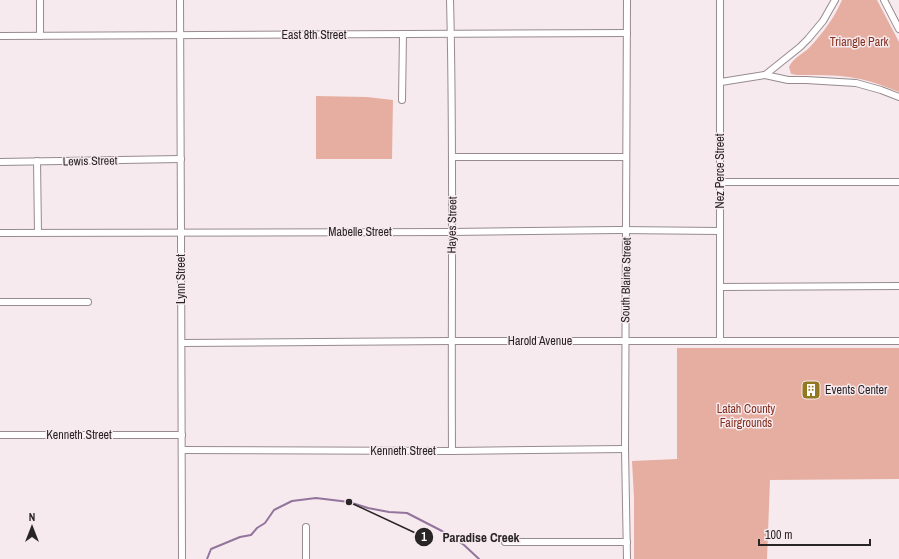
<svg xmlns="http://www.w3.org/2000/svg" width="899" height="559" viewBox="0 0 899 559" font-family="'Archivo Narrow',sans-serif">
<style>
.green{fill:#e6aea0}
.lines{fill:none;stroke-linecap:round;stroke-linejoin:round}
.stream{stroke:#93749c;stroke-width:2}
.minor-casing{stroke:#978b8f;stroke-width:8}
.minor{stroke:#fff;stroke-width:6}
.labels{text-anchor:middle;dominant-baseline:central;stroke-width:3;stroke-linejoin:round;paint-order:stroke}
.street-label{font-size:12px;fill:#292426;stroke:#f7eaee}
.park-label{font-size:12px;fill:#832f1d;stroke:#f7eaee}
.poi-label{font-size:12px;fill:#292426;stroke:#f7eaee;text-anchor:start}
.leader{fill:none;stroke:#292426;stroke-width:1.5}
.callout-dot{fill:#292426;stroke:#f7eaee;stroke-width:1.5}
.mark-label{font-size:12px;text-anchor:middle;font-weight:bold;fill:#fff}
.callout-label{font-size:13px;text-anchor:middle;font-weight:bold;fill:#292426;stroke:#f7eaee;stroke-width:3;stroke-linejoin:round;paint-order:stroke}
</style>
<rect width="100%" height="100%" fill="#f7eaee"/>
<g class="green">
<path d="M842,0H877L899,42V92C886,87 874,82 860,79C839,74 818,75 797,75L791,74L789,67C793,58 803,54 810,47C822,34 835,17 842,0Z"/>
<path d="M316,96L367,97L393,100L392,159H316Z"/>
<path d="M677,348H899V479L770,480L767,559H634V498L632,461L677,459Z"/>
</g>
<g class="lines">
<path class="stream" d="M207,559L211,549L240,537L251,535L257,528L265,523L274,510L292,501L316,498L349,502L368,508L389,512L407,513L442,531L464,545L479,559"/>
<g class="minor-casing">
<g id="minor">
<path d="M180,0L181,233L182,559"/>
<path d="M450,0C454,150 451,301 452,451"/>
<path d="M627,0L625,449L627,559"/>
<path d="M720,0V341"/>
<path d="M884,0L899,29"/>
<path d="M0,36L627,33"/>
<path d="M40,36V0"/>
<path d="M765,75L788,80H806L856,83L881,90L899,97"/>
<path d="M721,82L765,75L800,47L808,39L823,21L835,0"/>
<path d="M402,100L403,34"/>
<path d="M452,157H626"/>
<path d="M37,161L38,233"/>
<path d="M0,162L181,159"/>
<path d="M721,182H899"/>
<path d="M0,233L451,232L618,230L720,231"/>
<path d="M720,287L899,286"/>
<path d="M0,302H88"/>
<path d="M182,343L451,341H899"/>
<path d="M0,435H182"/>
<path d="M182,450L452,451L625,449"/>
<path d="M306,527V559"/>
<path d="M505,542H627"/>
</g>
</g>
<use href="#minor" class="minor"/>
</g>
<defs>
<g id="building-square" transform="scale(1)"><rect x="-9" y="-9" width="18" height="18" rx="4" fill="#93781f" stroke="#f7eaee"/><path d="M-4-6H4V6H1V3H-1V6H-4ZM-2.5-4.3h1.7v1.8h-1.7ZM.8-4.3h1.7v1.8H.8ZM-2.5-1h1.7V.8h-1.7ZM.8-1h1.7V.8H.8Z" fill="#fff"/></g>
</defs>
<g fill-rule="evenodd">
<use href="#building-square" x="811" y="390"/>
</g>
<g class="labels">
<g class="street-label">
<text x="314" y="35">East 8th Street</text>
<text transform="translate(90 161) rotate(-1)">Lewis Street</text>
<text transform="translate(720 171) rotate(-90)">Nez Perce Street</text>
<text transform="translate(452 225) rotate(-89)">Hayes Street</text>
<text x="360" y="232">Mabelle Street</text>
<text transform="translate(181 279) rotate(-90)">Lynn Street</text>
<text transform="translate(626 280) rotate(-89)">South Blaine Street</text>
<text x="540" y="341">Harold Avenue</text>
<text x="79" y="435">Kenneth Street</text>
<text x="403" y="451">Kenneth Street</text>
</g>
<g class="park-label">
<text x="859" y="42">Triangle Park</text>
<text x="746" y="409">Latah County<tspan x="746" dy="14">Fairgrounds</tspan></text>
</g>
<g class="poi-label">
<text x="825" y="390">Events Center</text>
</g>
</g>
<path class="leader" d="M349 502L424 537"/>
<g class="callout-dot">
<circle cx="349" cy="502" r="4"/>
<circle cx="424" cy="537" r="10"/>
</g>
<g class="mark-label">
<text x="424" y="541">1</text>
</g>
<g class="callout-label">
<text x="481" y="542">Paradise Creek</text>
</g>
<g transform="translate(32 527)" stroke="#f7eaee" stroke-width="3" paint-order="stroke">
<path d="M0-3L7 15L0 10L-7 15Z" fill="#292426"/>
<text y="-6" font-size="11" font-weight="bold" text-anchor="middle" fill="#292426">N</text>
</g>
<path d="M759 539v6h111v-6" fill="none" stroke="#292426" stroke-width="2"/>
<text x="765" y="539" font-size="12" fill="#292426" stroke="#f7eaee" stroke-width="3" paint-order="stroke">100 m</text>
</svg>
